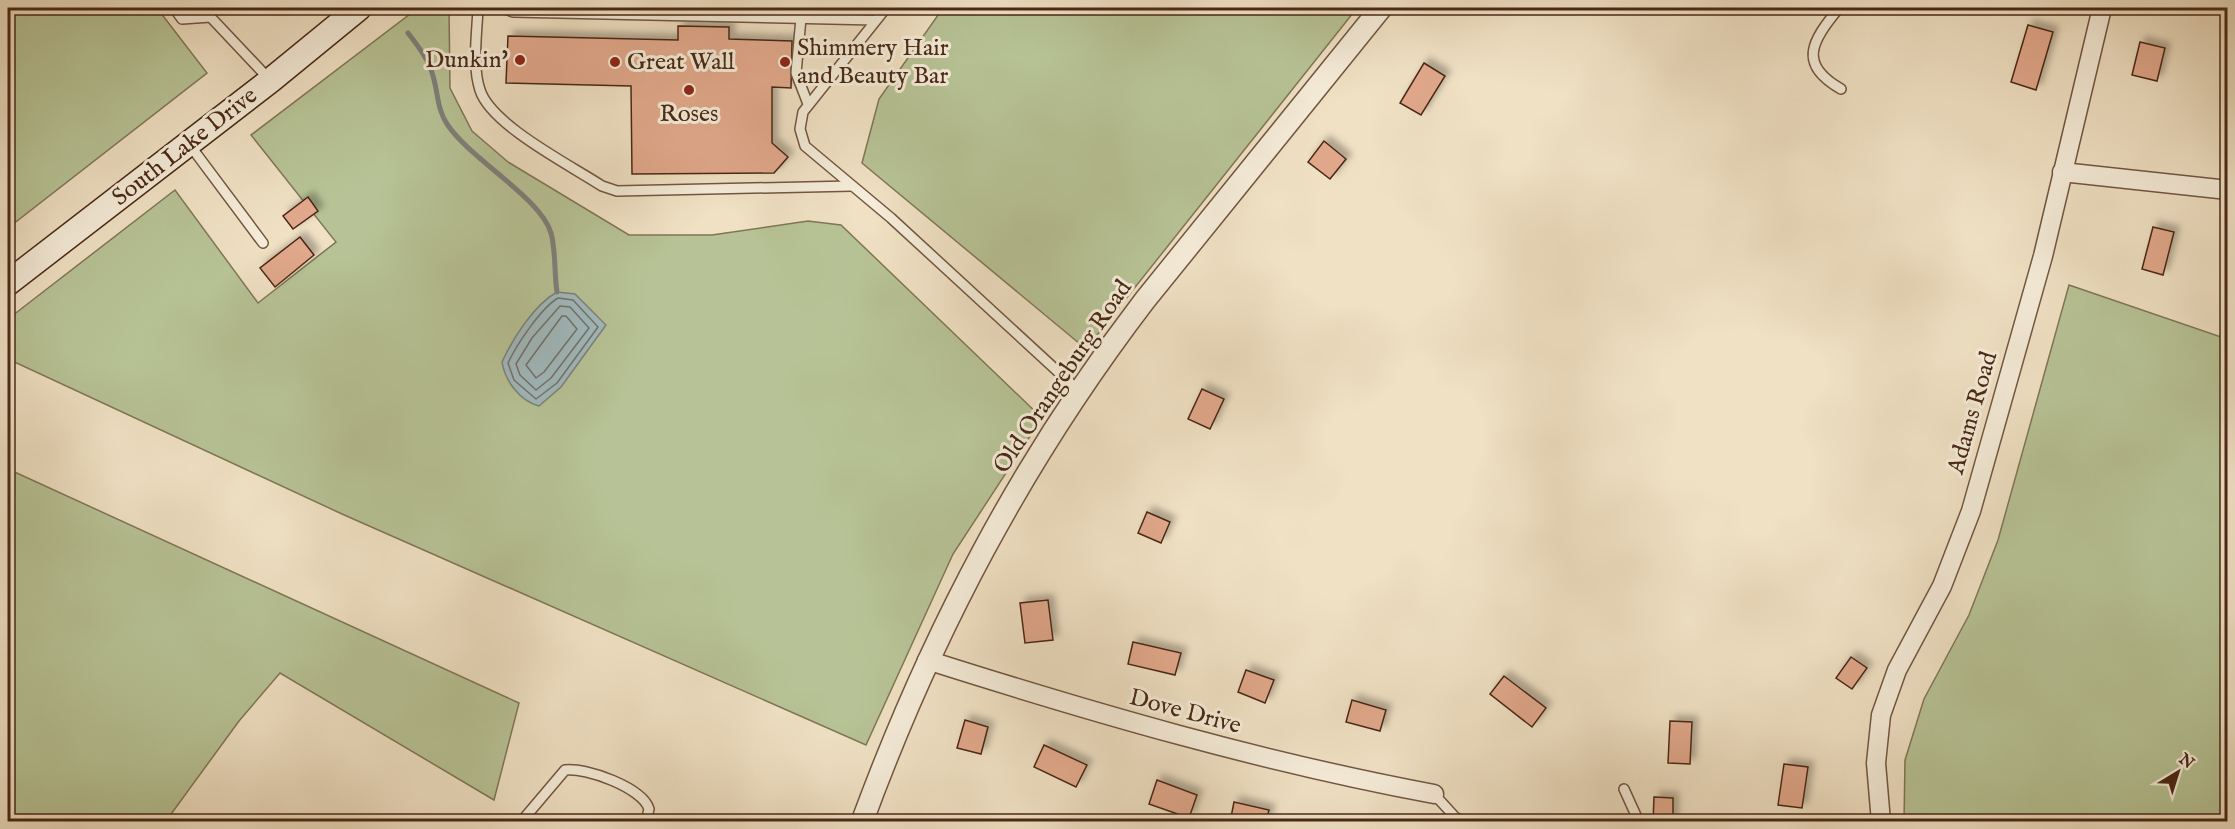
<svg xmlns="http://www.w3.org/2000/svg" width="2235" height="829" viewBox="0 0 2235 829" font-family="'IM FELL English',serif">
<style>
.green{fill:#b7c396;stroke:#807656;stroke-width:1.5}
.water{fill:#a0babf;stroke:#7d807b;stroke-width:1.5}
.lines{fill:none;stroke-linecap:round;stroke-linejoin:round}
.shore{stroke:#74716a;stroke-width:1.5}
.stream{stroke:#7d807b;stroke-width:5}
.building{fill:#e1a88b;stroke:#492816;stroke-width:1.5;filter:url(#shadow)}
.service-casing{stroke:#735642;stroke-width:12}
.minor-casing{stroke:#735642;stroke-width:21}
.tertiary-casing{stroke:#735642;stroke-width:24}
.secondary-casing{stroke:#492816;stroke-width:27}
.service{stroke:#f5ecd9;stroke-width:9}
.minor{stroke:#f5ecd9;stroke-width:18}
.tertiary{stroke:#f5ecd9;stroke-width:21}
.secondary{stroke:#f5ecd9;stroke-width:24}
.poi-dot{fill:#8f2418;stroke:#f5ecd9;stroke-width:2}
.labels{text-anchor:middle;dominant-baseline:central;stroke-width:6;stroke-linejoin:round;paint-order:stroke}
.poi-label{font-size:24px;fill:#492816;stroke:#f5ecd9;text-anchor:start}
.street-label{font-size:24px;fill:#492816;stroke:#f5ecd9}
</style>
<defs>
<filter id="shadow"><feDropShadow dx="5.5" dy="-5.5" stdDeviation="3" flood-color="#0004"/></filter>
</defs>
<rect width="100%" height="100%" fill="#f0e1c4"/>
<filter id="stains"><feTurbulence type="fractalNoise" baseFrequency=".00333" numOctaves="4"/><feColorMatrix values="0 0 0 0 .2 0 0 0 0 .09 0 0 0 0 .02 0 0 0 .5 -.17"/></filter>
<radialGradient id="worn" r=".72"><stop offset=".6" stop-color="#630" stop-opacity="0"/><stop offset="1" stop-color="#630" stop-opacity=".3"/></radialGradient>
<g class="green">
<path d="M8,8H157L207,73L8,228Z"/>
<path d="M418,8H449L450,88L472,131L508,162L629,235H712L808,221L841,225L1042,418L953,554L866,745L342,514L8,359V319L175,190L258,303L336,242L251,135Z"/>
<path d="M943,8H1357L1086,349L862,163L879,99Z"/>
<path d="M2069,285L2227,339V821H1904L1905,760L1924,699L1969,615L1998,540Z"/>
<path d="M8,469L519,703L494,800L280,673L239,721L166,821H8Z"/>
</g>
<path class="water" d="M557,292L575,294L606,325L561,387L539,406C520,401 505,381 502,362C513,338 534,305 557,292Z"/>
<g class="lines">
<g class="shore">
<path d="M558,298L573,300L598,327L557,383L536,399L514,380L508,363C517,344 541,308 558,298Z"/>
<path d="M560,306L570,307L589,328L551,378L536,390L520,375L516,364L532,338Z"/>
<path d="M562,316H566L577,329L544,372L536,378L526,365Z"/>
</g>
<path class="stream" d="M408,33C418,46 429,60 433,76C438,92 437,109 447,124C470,159 541,198 551,233C556,251 554,273 557,292"/>
</g>
<g class="building">
<path d="M2028,25L2053,32L2036,90L2011,82Z"/>
<path d="M678,26L729,27V39L792,41L791,88L772,87V143L788,157L774,173L632,174L631,86L506,83L508,36L678,40Z"/>
<path d="M2140,42L2165,48L2157,81L2132,75Z"/>
<path d="M1424,63L1445,76L1421,115L1400,103Z"/>
<path d="M1324,141L1346,159L1330,179L1308,162Z"/>
<path d="M308,197L318,211L293,229L283,216Z"/>
<path d="M2153,227L2174,232L2163,275L2142,269Z"/>
<path d="M300,237L314,255L275,287L260,268Z"/>
<path d="M1202,389L1224,399L1210,429L1188,419Z"/>
<path d="M1147,512L1170,522L1161,543L1138,533Z"/>
<path d="M1048,600L1053,640L1025,643L1020,603Z"/>
<path d="M1133,642L1181,653L1175,675L1128,664Z"/>
<path d="M1851,657L1867,668L1852,689L1836,678Z"/>
<path d="M1246,670L1274,680L1265,703L1238,692Z"/>
<path d="M1504,676L1546,708L1532,727L1490,694Z"/>
<path d="M1352,700L1386,710L1380,731L1346,722Z"/>
<path d="M965,720L988,727L981,754L957,748Z"/>
<path d="M1670,721L1692,722L1690,764L1668,763Z"/>
<path d="M1044,745L1087,765L1076,787L1034,767Z"/>
<path d="M1784,764L1808,767L1802,808L1778,805Z"/>
<path d="M1157,780L1197,795L1189,818L1149,804Z"/>
<path d="M1654,797L1673,798V822H1653Z"/>
<path d="M1234,802L1269,810L1266,822H1230Z"/>
</g>
<g class="lines">
<g class="service-casing">
<g id="service">
<path d="M174,8L182,19L211,17"/>
<path d="M183,8L185,11L200,14"/>
<path d="M202,8L269,79"/>
<path d="M478,8C477,33 472,66 480,90C491,125 570,165 602,186L617,191L852,186"/>
<path d="M503,8L513,12L875,20"/>
<path d="M886,8L803,112L800,129L805,146L891,218L1079,391"/>
<path d="M1839,8C1812,41 1797,64 1841,89"/>
<path d="M801,18L796,73L808,104"/>
<path d="M189,144L263,243"/>
<path d="M1624,789L1639,822"/>
<path d="M1434,794L1455,817L1465,822"/>
<path d="M521,822L565,770C586,767 643,788 649,809L646,822"/>
</g>
</g>
<g class="minor-casing">
<g id="minor">
<path d="M2062,172L2228,190"/>
<path d="M927,660C1094,713 1262,762 1434,794"/>
<path d="M1881,822L1876,763L1881,715L1897,670L1942,586L1971,511L2043,256L2102,8"/>
</g>
</g>
<g class="tertiary-casing">
<path id="tertiary" d="M862,822C932,632 1022,461 1145,300L1381,8"/>
</g>
<g class="secondary-casing">
<path id="secondary" d="M8,283L271,80L359,8"/>
</g>
<use href="#service" class="service"/>
<use href="#minor" class="minor"/>
<use href="#tertiary" class="tertiary"/>
<use href="#secondary" class="secondary"/>
</g>
<g class="poi-dot">
<circle cx="520" cy="60" r="6"/>
<circle cx="615" cy="62" r="6"/>
<circle cx="785" cy="62" r="6"/>
<circle cx="689" cy="90" r="6"/>
</g>
<g class="labels">
<g class="poi-label">
<text x="797" y="48">Shimmery Hair<tspan x="797" dy="28">and Beauty Bar</tspan></text>
<text x="508" y="60" text-anchor="end">Dunkin'</text>
<text x="627" y="62">Great Wall</text>
<text x="689" y="114" text-anchor="middle">Roses</text>
</g>
<g class="street-label">
<text transform="translate(185 147) rotate(-38)">South Lake Drive</text>
<text transform="translate(1063 377) rotate(-56)">Old Orangeburg Road</text>
<text transform="translate(1973 413) rotate(-74)">Adams Road</text>
<text transform="translate(1185 712) rotate(15)">Dove Drive</text>
</g>
</g>
<rect width="2235" height="829" fill="none" stroke="#f0e1c4" stroke-width="30"/>
<rect x="9" y="9" width="2217" height="811" fill="none" stroke="#492816" stroke-width="3"/>
<rect x="15" y="15" width="2205" height="799" fill="none" stroke="#492816" stroke-width="1.5"/>
<g transform="translate(2178 772) rotate(38)" stroke="#f5ecd9" stroke-width="4.5" paint-order="stroke">
<path d="M0-4.5L10 22L0 15L-10 22Z" fill="#492816"/>
<text y="-9" font-size="16" font-weight="bold" text-anchor="middle" fill="#492816">N</text>
</g>
<rect width="100%" height="100%" filter="url(#stains)"/>
<rect width="100%" height="100%" fill="url(#worn)"/>
</svg>
